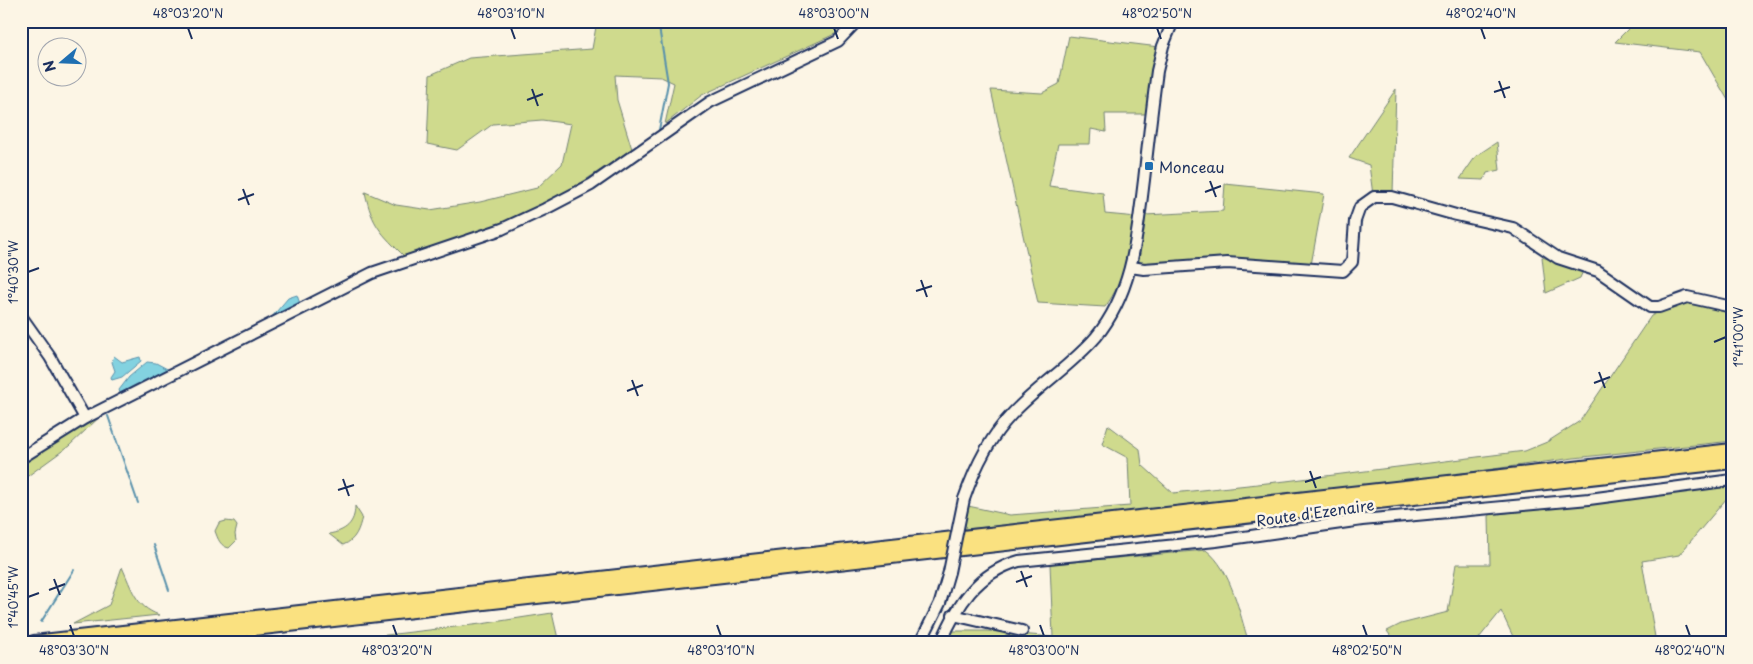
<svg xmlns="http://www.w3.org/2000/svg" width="1753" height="664" viewBox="0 0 1753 664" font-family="'Playpen Sans',sans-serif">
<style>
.green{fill:#cfda8d;stroke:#758476}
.water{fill:#83d2e0;stroke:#5991ac}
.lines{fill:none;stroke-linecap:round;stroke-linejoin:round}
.stream{stroke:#5991ac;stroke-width:2}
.minor-casing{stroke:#1b2f5e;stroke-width:14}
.highway-casing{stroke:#1b2f5e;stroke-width:18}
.minor{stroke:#fcf5e5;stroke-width:10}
.highway{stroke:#fae180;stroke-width:14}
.minor-bridge-casing{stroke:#1b2f5e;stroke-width:14;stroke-linecap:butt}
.minor-bridge{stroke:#fcf5e5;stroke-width:10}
.ticks{fill:none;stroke:#1b2f5e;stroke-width:2}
.poi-dot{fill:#1f6fb2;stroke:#fcf5e5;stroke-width:2}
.labels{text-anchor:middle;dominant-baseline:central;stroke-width:5;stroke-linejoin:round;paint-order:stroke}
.poi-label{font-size:15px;fill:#1b2f5e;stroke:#fcf5e5;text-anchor:start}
.street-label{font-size:15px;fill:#1b2f5e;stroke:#fcf5e5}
.neatline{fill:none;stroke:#1b2f5e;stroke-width:2}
.ticks-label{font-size:12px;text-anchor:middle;fill:#1b2f5e}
</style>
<rect width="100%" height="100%" fill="#fcf5e5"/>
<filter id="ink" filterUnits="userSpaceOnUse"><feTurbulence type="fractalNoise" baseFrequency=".02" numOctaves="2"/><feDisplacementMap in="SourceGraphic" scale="10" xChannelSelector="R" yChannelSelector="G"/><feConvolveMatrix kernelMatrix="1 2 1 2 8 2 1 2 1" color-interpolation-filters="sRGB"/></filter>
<g filter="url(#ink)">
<g class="green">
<path d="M597,21H837V33L702,95L665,124L674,83L661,77L615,75L617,100L632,149L572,189L510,220L405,257C381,233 372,226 365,192L396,205L430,210L480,202L537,188L562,164L571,124L542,120L493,124L457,150L427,144L430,75L469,58L592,49Z"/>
<path d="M1623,21H1732V107L1700,52L1615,42L1632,25Z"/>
<path d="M1069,36L1159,47L1146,114H1105L1106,132L1091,129L1090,144H1058L1049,186L1103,193L1105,214L1137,217C1131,249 1125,280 1105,307L1038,303L991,90L1042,93L1059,84Z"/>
<path d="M1396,89L1393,193L1373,195L1369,165L1349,158Z"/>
<path d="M1497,142L1500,170L1487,173L1484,180L1460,179L1476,156Z"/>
<path d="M1225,184L1324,194L1311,265H1143L1139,261L1145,215L1223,211Z"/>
<path d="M1542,257L1583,271L1580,278L1546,293Z"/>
<path d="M1681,301L1697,302L1732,311V441L1574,458L1390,483L1060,521L964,529L968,506L1010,515L1130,506L1128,458L1102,444L1108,425L1140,449L1142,465L1173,493L1286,481L1525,451L1547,442L1580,421L1651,316Z"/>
<path d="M107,410L69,446L25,478L21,471V461Z"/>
<path d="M1732,485V492L1679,555L1642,561L1656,643H1516L1501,611L1475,643H1396L1387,631L1401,624L1448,612L1456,564H1490L1489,515Z"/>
<path d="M355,506L362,517C359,529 356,540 343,545L329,534C345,531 355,524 355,506Z"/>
<path d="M226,521L234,522L237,526L235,534L236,541L229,548C220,546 218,539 215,531L219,523Z"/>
<path d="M1206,550C1232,570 1239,613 1249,643H947L952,631H988L1053,637L1050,564Z"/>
<path d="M122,567C132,589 135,606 159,615L73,624L109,605Z"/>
<path d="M552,613L559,643H317L481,624Z"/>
</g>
<g class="water">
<path d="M297,295L300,304L271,318L288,298Z"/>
<path d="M114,356L122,362L140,357L141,361L122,377L112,380L111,377L115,371L112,362Z"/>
<path d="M147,362L156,363L171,371L144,383L137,384L120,393L119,390L129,377Z"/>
</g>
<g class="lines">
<g class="stream">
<path d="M658,21L668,83L659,130"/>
<path d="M1638,21L1650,25L1672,21"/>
<path d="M108,416L138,503"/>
<path d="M154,545L169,590"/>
<path d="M41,622L74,570"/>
</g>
<g class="minor-casing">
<g id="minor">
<path d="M1131,267L1144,269L1227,263L1343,271L1352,262L1355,221L1360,207L1374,197H1392L1456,215L1513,228L1558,258L1598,271L1650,307H1659L1687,297L1732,307"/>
<path d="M21,316L50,357L85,418"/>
<path d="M21,458L85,418L372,273L502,229L545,209L591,185L710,102L838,41L857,21"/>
<path d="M964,499C975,467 989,438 1012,414C1038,386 1071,366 1096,337C1133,292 1137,236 1144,180C1148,144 1152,108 1157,71L1163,46L1173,21"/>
<path d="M953,615L1022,631"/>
<path d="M920,643L940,603L949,572"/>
<path d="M941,643C957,605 977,573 1019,561L1216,541L1362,520L1589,499L1732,480"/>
</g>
</g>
<g class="highway-casing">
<g id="highway">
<path d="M34,643L1732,451"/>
<path d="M122,643L1732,461"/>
</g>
</g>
<use href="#minor" class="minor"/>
<use href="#highway" class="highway"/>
<g class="minor-bridge-casing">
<path id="minor-bridge" d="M949,572L964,499"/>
</g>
<use href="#minor-bridge" class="minor-bridge"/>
</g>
</g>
<path class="ticks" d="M188,28L192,39M511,28L515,39M834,28L838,39M1157,28L1161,39M1481,28L1485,39M1499,81L1505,98M532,89L538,106M1494,92L1510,87M527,100L543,94M1210,181L1216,197M243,189L249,205M1205,192L1221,186M238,200L254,194M28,272L39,268M921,280L927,297M916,291L932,286M1714,342L1726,337M1599,372L1605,388M632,380L638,396M1594,383L1610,377M627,391L643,385M1310,471L1316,488M343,479L349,496M1305,482L1321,477M338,490L354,485M1021,571L1027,587M54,579L60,595M1016,582L1032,576M49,590L65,584M28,597L39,593M70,625L74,636M393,625L397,636M717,625L721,636M1040,625L1044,636M1363,625L1367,636M1686,625L1690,636"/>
<rect class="poi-dot" x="1144" y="161" width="10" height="10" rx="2.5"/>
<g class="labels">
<g class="poi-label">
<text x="1159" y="166">Monceau</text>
</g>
<g class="street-label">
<text transform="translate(1315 512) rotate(-8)">Route d'Ezenaire</text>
</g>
</g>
<rect width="1753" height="664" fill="none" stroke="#fcf5e5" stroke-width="55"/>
<g transform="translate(62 62) rotate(251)"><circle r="24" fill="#fcf5e5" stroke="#a2a6af"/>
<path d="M0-4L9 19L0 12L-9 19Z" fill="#1f6fb2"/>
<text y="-8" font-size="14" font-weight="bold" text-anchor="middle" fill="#1b2f5e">N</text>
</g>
<rect x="28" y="28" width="1698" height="608" class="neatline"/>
<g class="ticks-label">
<text x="188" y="18">48°03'20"N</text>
<text x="511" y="18">48°03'10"N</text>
<text x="834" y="18">48°03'00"N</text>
<text x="1157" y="18">48°02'50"N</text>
<text x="1481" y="18">48°02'40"N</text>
<text transform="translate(14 272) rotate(-90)" y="4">1°40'30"W</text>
<text transform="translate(1739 337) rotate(-90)" y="4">1°41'00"W</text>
<text transform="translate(14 597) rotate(-90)" y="4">1°40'45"W</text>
<text x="74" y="655">48°03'30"N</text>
<text x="397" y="655">48°03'20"N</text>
<text x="721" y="655">48°03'10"N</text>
<text x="1044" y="655">48°03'00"N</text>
<text x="1367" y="655">48°02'50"N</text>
<text x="1690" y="655">48°02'40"N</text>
</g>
</svg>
